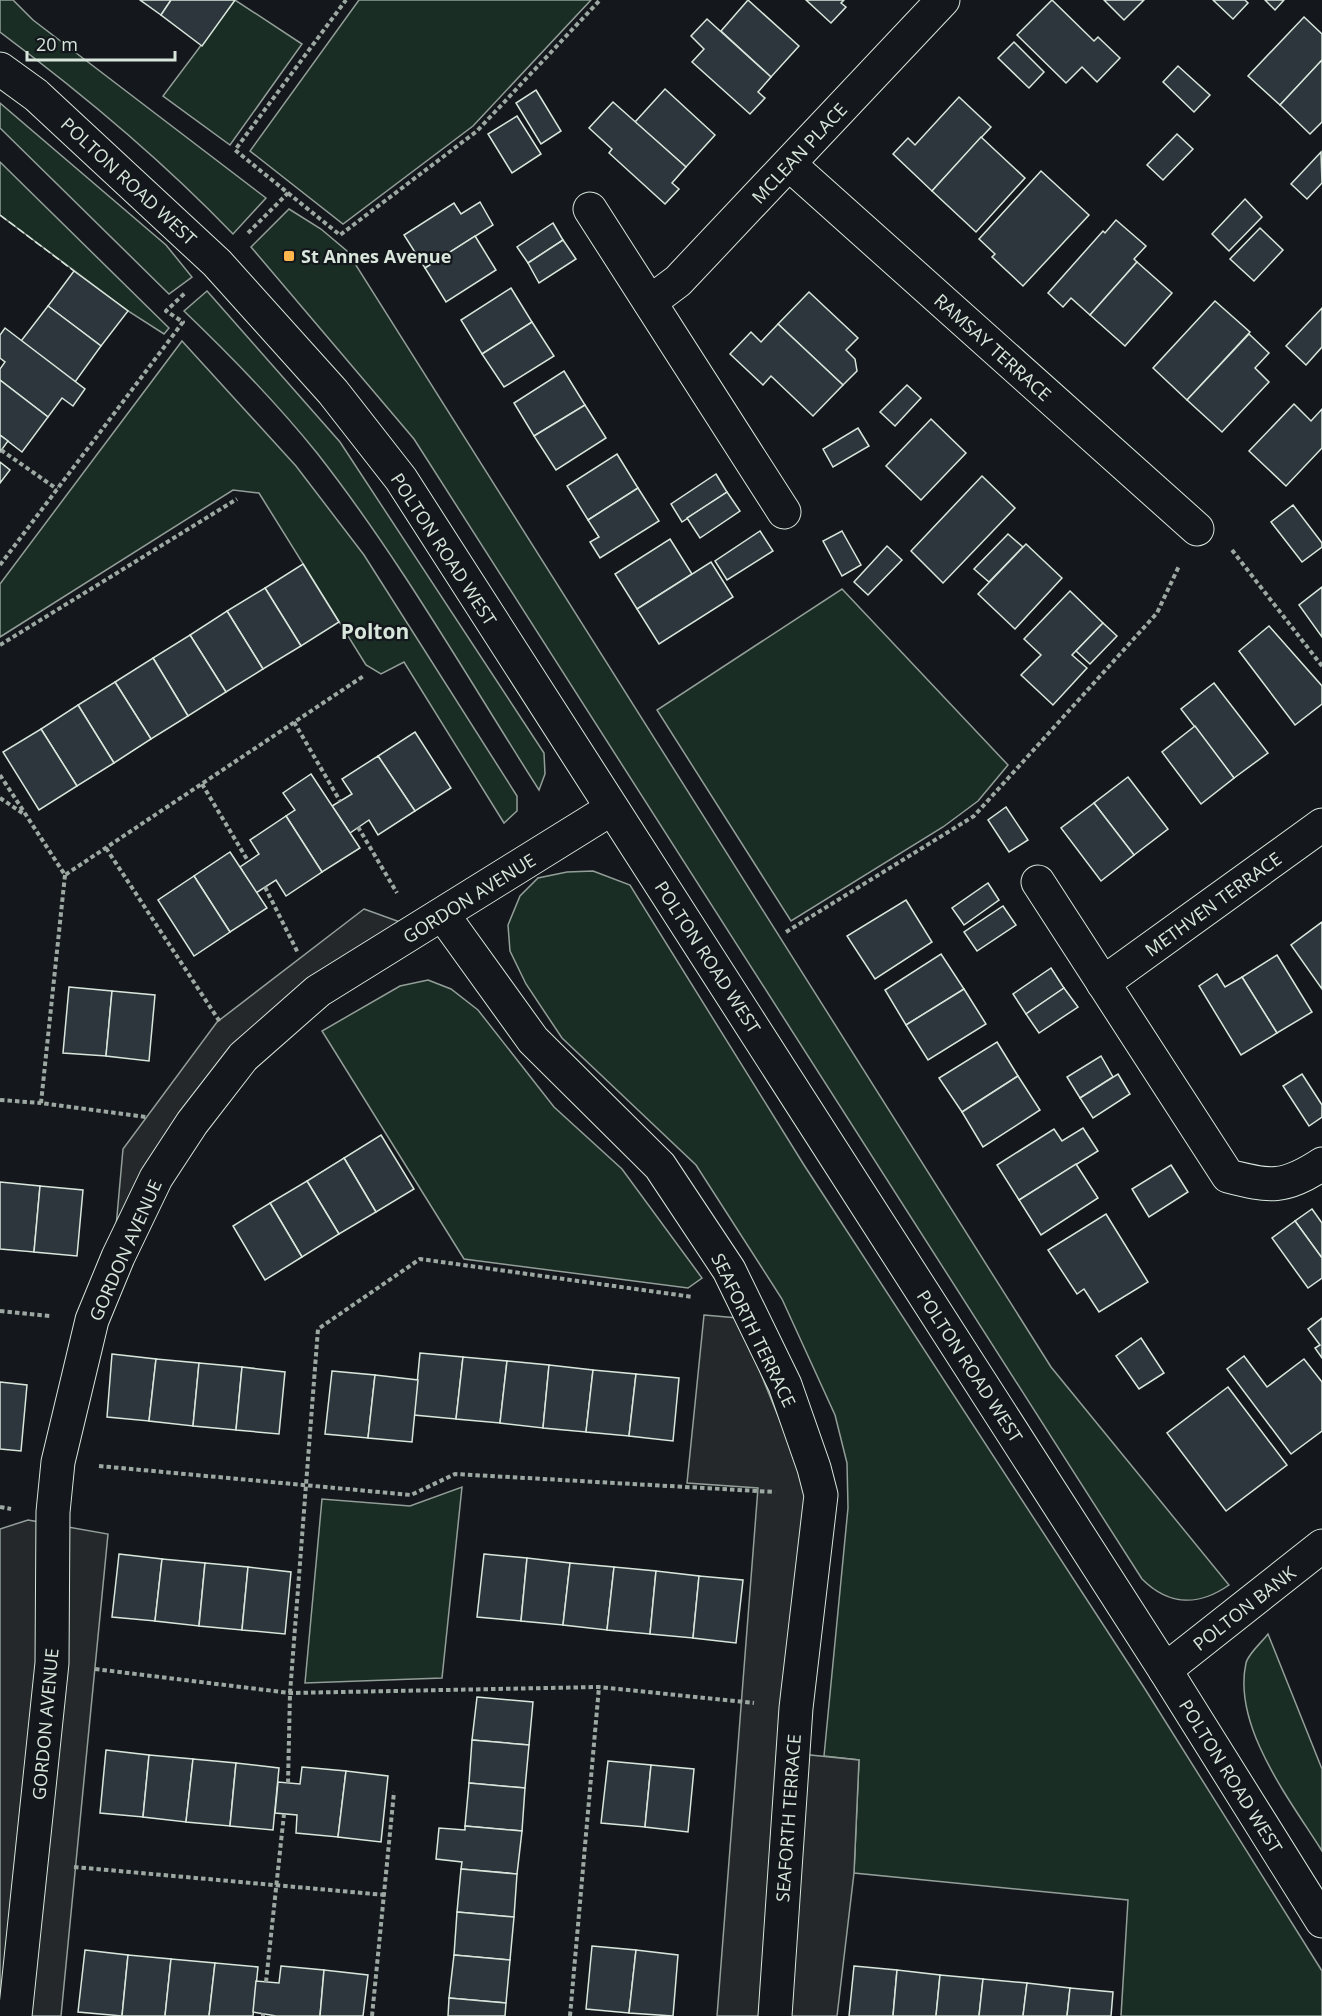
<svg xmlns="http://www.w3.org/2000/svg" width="1322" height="2016" viewBox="0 0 1322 2016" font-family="'Open Sans',sans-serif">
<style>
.green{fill:#1a2d24;stroke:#939e99;stroke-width:1.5}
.parking{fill:#24282b;stroke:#939e99;stroke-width:1.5}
.building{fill:#2c363c;stroke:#d8e6dc;stroke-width:1.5}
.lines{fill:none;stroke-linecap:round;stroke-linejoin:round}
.minor-casing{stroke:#d8e6dc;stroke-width:35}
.path{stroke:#9da8a2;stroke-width:4;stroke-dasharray:4.5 3;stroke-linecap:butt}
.minor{stroke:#14181c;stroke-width:33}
.fence{stroke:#d8e6dc;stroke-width:1.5;stroke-dasharray:8 3;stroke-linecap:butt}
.poi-dot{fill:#ffb74d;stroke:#14181c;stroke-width:2}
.labels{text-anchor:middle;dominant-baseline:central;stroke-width:4.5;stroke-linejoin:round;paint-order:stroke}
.street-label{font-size:18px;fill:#d8e6dc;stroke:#14181c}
.poi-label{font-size:18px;font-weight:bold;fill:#d8e6dc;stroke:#14181c;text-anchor:start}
.quarter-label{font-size:21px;font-weight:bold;fill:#d8e6dc;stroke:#14181c}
</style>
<rect width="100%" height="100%" fill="#14181c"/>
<g class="green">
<path d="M0,0H13L33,20L266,198L233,234C161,159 83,94 0,32Z"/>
<path d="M235,0L302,44L230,145L163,96Z"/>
<path d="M359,0H591L473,126L343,224L250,151Z"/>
<path d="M0,103L166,245L192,277L169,294L0,128Z"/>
<path d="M0,162L169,328L164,334L128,311L0,215Z"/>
<path d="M289,209L321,229L347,251L1051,1367L1229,1585C1199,1606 1169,1606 1142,1579L414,439L251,247Z"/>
<path d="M207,291L340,442L544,753L545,774L539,790C467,677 400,559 317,453C276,402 231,356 184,311Z"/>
<path d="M182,341L296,466L364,555L517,796V811L504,823L404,662L381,674L366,665L259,493L233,490L0,637V584Z"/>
<path d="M842,589L1008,765L978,801L943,827L791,921L657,710Z"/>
<path d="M593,871L630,885L804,1165L1145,1689L1322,1971V2016H1121L1128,1900L854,1873L859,1760L824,1756L848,1508L847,1463L835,1415L782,1299L696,1165L562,1038L526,984L510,951L508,925L520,896L538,878L567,872Z"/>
<path d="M428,980L451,989L478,1010L554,1107L622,1169L702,1278L688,1288L464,1259L322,1031L400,986Z"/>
<path d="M462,1487L442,1678L305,1683L322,1499L410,1506Z"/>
<path d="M1268,1634L1322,1769V1851C1290,1800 1232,1726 1246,1663C1248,1654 1262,1642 1268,1634Z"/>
</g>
<g class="parking">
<path d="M364,909L411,926L270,1024L116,1227L123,1149L217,1022Z"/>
<path d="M704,1315L738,1318L810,1494L791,1753L859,1760L854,1873L837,2016H717L758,1488L687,1483Z"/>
<path d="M28,1520L108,1534L61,2016H0V1529Z"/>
</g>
<g class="building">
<path d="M140,0H171L161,15Z"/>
<path d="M171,0H235L202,46L161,15Z"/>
<path d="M748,0L799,46L771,77L721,31Z"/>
<path d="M806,0H844L841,3L846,7L831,23Z"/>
<path d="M1052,0L1094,41L1098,37L1120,58L1097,82L1082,67L1066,83L1017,35Z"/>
<path d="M1104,0H1144L1124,20Z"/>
<path d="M1213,0H1245L1248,3L1233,19Z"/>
<path d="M1265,0H1284L1275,10Z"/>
<path d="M1304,17L1322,34V60L1280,105L1248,76Z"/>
<path d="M707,19L771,77L758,92L765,98L750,114L692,62L704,49L691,36Z"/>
<path d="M1014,42L1044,72L1029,88L998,58Z"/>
<path d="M1322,60V122L1310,134L1280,105Z"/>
<path d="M1178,66L1210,95L1194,112L1163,82Z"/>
<path d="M665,89L715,135L686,167L635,122Z"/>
<path d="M536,90L561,131L541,144L516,103Z"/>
<path d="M959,97L991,127L932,191L893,154L908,138L915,145Z"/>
<path d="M613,102L686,167L672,183L679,189L665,204L609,153L612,149L589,128Z"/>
<path d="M517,116L541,154L512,173L488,134Z"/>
<path d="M1177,134L1193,149L1163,180L1147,165Z"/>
<path d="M981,137L1025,178L976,232L932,191Z"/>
<path d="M1321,152L1322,183L1307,199L1291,184Z"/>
<path d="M1041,171L1089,215L1023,286L992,257L995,254L979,239Z"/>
<path d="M1245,199L1262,217L1229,251L1212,234Z"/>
<path d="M480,202L493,225L425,268L404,235L454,203L461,214Z"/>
<path d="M1116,220L1146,246L1134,259L1137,262L1090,315L1071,298L1063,307L1048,293L1103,231L1105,233Z"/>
<path d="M553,223L563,240L528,263L517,247Z"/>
<path d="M1260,228L1283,250L1254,281L1230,259Z"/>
<path d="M475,236L496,270L446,302L425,268Z"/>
<path d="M563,240L576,259L539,283L528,263Z"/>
<path d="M1137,262L1172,293L1125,346L1090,315Z"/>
<path d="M74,271L128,311L101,346L48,306Z"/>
<path d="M511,288L532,322L482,354L461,320Z"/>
<path d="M809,292L858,338L846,350L855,359L857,371L843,385L778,324Z"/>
<path d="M1215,301L1250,332L1187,400L1153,368Z"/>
<path d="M48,306L101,346L75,382L21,341Z"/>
<path d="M1322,308V347L1306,365L1286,346Z"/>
<path d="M532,322L554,356L504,387L482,354Z"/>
<path d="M778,324L843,385L813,416L771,376L763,385L730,354L751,332L761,342Z"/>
<path d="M5,328L85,389L73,406L62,398L48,417L0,380V369L5,362L0,358V335Z"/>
<path d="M1249,334L1269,353L1255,368L1269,382L1222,432L1187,400Z"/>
<path d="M564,371L585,405L534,436L514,403Z"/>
<path d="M0,380L48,417L22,452L0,435Z"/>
<path d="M907,385L921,398L895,426L880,412Z"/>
<path d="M1294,404L1311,421L1322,409V448L1286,486L1249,451Z"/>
<path d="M585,405L606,438L556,470L534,436Z"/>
<path d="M931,419L966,453L921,500L886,466Z"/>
<path d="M858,428L869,446L833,467L823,449Z"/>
<path d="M0,435L8,441L0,452Z"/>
<path d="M617,454L638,488L588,520L567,486Z"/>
<path d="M0,462L10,470L0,483Z"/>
<path d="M716,474L727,492L682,522L671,504Z"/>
<path d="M982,476L1015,508L943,583L911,551Z"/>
<path d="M638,488L659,521L600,558L590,542L599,537L588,520Z"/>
<path d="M727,492L740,511L700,538L687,518Z"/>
<path d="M1293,505L1322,543V547L1302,562L1271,522Z"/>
<path d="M760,531L773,551L727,580L715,561Z"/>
<path d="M842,531L861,565L842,576L823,541Z"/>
<path d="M1008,534L1023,547L989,582L974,569Z"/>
<path d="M670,539L692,574L637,609L615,574Z"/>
<path d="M1026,544L1062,578L1015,629L978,594Z"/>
<path d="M887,546L902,560L868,595L854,582Z"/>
<path d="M711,562L733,597L659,644L637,609Z"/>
<path d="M303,564L339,622L301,646L265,588Z"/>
<path d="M1322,587V637L1299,605Z"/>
<path d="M265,588L301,646L263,669L227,611Z"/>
<path d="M1070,591L1103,623L1072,655L1087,668L1053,705L1021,675L1041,655L1024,639Z"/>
<path d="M227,611L263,669L226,692L190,635Z"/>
<path d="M1103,623L1117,636L1090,664L1076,651Z"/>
<path d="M1269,626L1322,686V704L1295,725L1239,651Z"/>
<path d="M190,635L226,692L188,716L153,658Z"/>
<path d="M153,658L188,716L151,739L115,682Z"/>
<path d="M115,682L151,739L114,763L78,705Z"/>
<path d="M1214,683L1268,753L1234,778L1181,709Z"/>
<path d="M78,705L114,763L77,786L41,729Z"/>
<path d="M1195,726L1234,778L1201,804L1162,752Z"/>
<path d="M41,729L77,786L39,810L3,752Z"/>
<path d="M415,732L451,788L415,811L378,756Z"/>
<path d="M378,756L415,811L378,835L369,820L350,833L332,806L352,794L342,779Z"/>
<path d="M311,774L360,848L322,872L286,816L295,810L283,793Z"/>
<path d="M1128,777L1168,829L1134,855L1094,803Z"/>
<path d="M1094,803L1134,855L1101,881L1061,828Z"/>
<path d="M1006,807L1028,840L1009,852L988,820Z"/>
<path d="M286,816L322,872L286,896L276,880L256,893L240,867L259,854L250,840Z"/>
<path d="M230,852L267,908L230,932L194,876Z"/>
<path d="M194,876L230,932L194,956L158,900Z"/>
<path d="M988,883L999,900L964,925L952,908Z"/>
<path d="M906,900L932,942L875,979L847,936Z"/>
<path d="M1003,906L1016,925L977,951L964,932Z"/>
<path d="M1322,922V989L1291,945Z"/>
<path d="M941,954L964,989L906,1025L885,990Z"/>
<path d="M1277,955L1312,1012L1277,1033L1242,977Z"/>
<path d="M1051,968L1064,988L1026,1014L1013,994Z"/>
<path d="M1217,974L1225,987L1242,977L1277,1033L1241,1055L1199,986Z"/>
<path d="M69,987L112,991L106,1056L63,1053Z"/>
<path d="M1064,988L1078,1007L1039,1033L1026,1014Z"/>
<path d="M964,989L986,1024L928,1060L906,1025Z"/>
<path d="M112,991L155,995L149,1061L106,1056Z"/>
<path d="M997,1042L1018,1076L962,1112L939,1078Z"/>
<path d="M1101,1056L1113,1077L1080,1098L1067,1077Z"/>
<path d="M1118,1074L1130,1094L1093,1118L1080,1098Z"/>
<path d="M1302,1074L1322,1105V1117L1309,1126L1283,1086Z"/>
<path d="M1018,1076L1040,1110L983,1147L962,1112Z"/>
<path d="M1083,1128L1098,1151L1019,1200L997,1165L1054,1129L1062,1141Z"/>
<path d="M381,1135L414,1189L376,1212L344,1158Z"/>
<path d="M344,1158L376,1212L339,1234L307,1181Z"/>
<path d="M1076,1164L1098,1198L1041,1235L1019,1200Z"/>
<path d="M1171,1165L1188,1192L1149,1217L1132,1189Z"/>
<path d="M307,1181L339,1234L302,1257L270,1203Z"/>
<path d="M0,1182L40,1186L34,1252L0,1249Z"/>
<path d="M40,1186L83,1190L77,1256L34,1252Z"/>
<path d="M270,1203L302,1257L265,1280L233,1226Z"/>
<path d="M1312,1209L1322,1223V1258L1295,1221Z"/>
<path d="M1106,1214L1148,1282L1099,1312L1084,1289L1077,1294L1048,1250Z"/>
<path d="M1295,1221L1322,1258V1278L1308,1288L1272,1238Z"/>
<path d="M1322,1318V1358L1315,1348L1320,1345L1308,1329Z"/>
<path d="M1141,1338L1164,1373L1139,1389L1116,1356Z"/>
<path d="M420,1353L463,1357L456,1419L414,1415Z"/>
<path d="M112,1354L156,1359L149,1421L107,1417Z"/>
<path d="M1244,1356L1267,1387L1304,1359L1322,1382V1431L1291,1454L1227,1369Z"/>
<path d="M463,1357L507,1361L500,1423L456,1419Z"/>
<path d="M156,1359L199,1363L193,1426L149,1421Z"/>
<path d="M507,1361L549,1365L543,1428L500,1423Z"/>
<path d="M199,1363L242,1367L236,1430L193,1426Z"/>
<path d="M549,1365L593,1370L586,1432L543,1428Z"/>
<path d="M242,1367L285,1372L279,1434L236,1430Z"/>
<path d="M593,1370L636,1374L629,1436L586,1432Z"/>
<path d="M332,1371L375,1375L368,1438L325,1434Z"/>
<path d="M636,1374L679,1378L673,1441L629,1436Z"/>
<path d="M375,1375L418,1380L412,1442L368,1438Z"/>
<path d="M0,1382L27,1385L21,1451L0,1449Z"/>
<path d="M1228,1387L1287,1465L1226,1511L1167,1433Z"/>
<path d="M119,1554L162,1559L155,1621L112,1617Z"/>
<path d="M484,1554L527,1558L521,1621L477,1617Z"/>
<path d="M527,1558L570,1563L563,1625L521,1621Z"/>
<path d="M162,1559L205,1563L199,1626L155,1621Z"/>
<path d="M205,1563L248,1567L242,1630L199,1626Z"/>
<path d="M570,1563L614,1567L607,1630L563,1625Z"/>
<path d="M248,1567L291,1572L285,1634L242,1630Z"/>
<path d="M614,1567L656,1571L650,1634L607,1630Z"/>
<path d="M656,1571L699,1576L693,1638L650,1634Z"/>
<path d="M699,1576L743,1580L736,1643L693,1638Z"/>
<path d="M477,1697L533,1702L529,1745L472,1740Z"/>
<path d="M472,1740L529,1745L525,1788L469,1783Z"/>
<path d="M106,1750L149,1755L143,1817L100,1813Z"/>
<path d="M149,1755L193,1759L186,1822L143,1817Z"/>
<path d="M193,1759L236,1763L230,1826L186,1822Z"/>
<path d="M608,1761L651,1765L645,1827L601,1823Z"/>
<path d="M236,1763L279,1768L273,1830L230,1826Z"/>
<path d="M651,1765L694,1769L688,1832L645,1827Z"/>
<path d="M302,1767L346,1771L338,1837L296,1833L297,1815L275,1813L278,1782L300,1784Z"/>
<path d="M346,1771L388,1776L381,1842L338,1837Z"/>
<path d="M469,1783L525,1788L522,1831L465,1826Z"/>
<path d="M465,1826L522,1831L517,1874L461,1869L462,1862L436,1859L439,1828L465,1830Z"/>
<path d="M461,1869L517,1874L514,1917L457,1912Z"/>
<path d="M457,1912L514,1917L510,1960L454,1955Z"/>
<path d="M592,1946L636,1950L629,2013L586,2009Z"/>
<path d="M85,1950L128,1955L122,2016L78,2012Z"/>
<path d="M636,1950L678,1955L673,2016L629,2013Z"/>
<path d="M128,1955L171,1959L165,2016H122Z"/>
<path d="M454,1955L510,1960L506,2003L449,1998Z"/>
<path d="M171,1959L215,1963L209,2016H165Z"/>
<path d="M215,1963L258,1967L253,2016H209Z"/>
<path d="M281,1966L324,1970L320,2016H276L253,2012L256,1981L279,1983Z"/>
<path d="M854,1966L897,1970L893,2016H849Z"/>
<path d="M324,1970L368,1975L363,2016H320Z"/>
<path d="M897,1970L940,1975L936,2016H893Z"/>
<path d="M940,1975L983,1979L979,2016H936Z"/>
<path d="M983,1979L1027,1983L1023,2016H979Z"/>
<path d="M1027,1983L1070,1988L1067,2016H1023Z"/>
<path d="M1070,1988L1113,1992L1111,2016H1067Z"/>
<path d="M449,1998L506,2003L505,2016H448Z"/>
</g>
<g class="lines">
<g class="minor-casing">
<g id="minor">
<path d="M0,69L36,95L217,263L333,392L401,479L1165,1670L1322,1921"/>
<path d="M789,164L1197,529"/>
<path d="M590,209L784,512"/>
<path d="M650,302L678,281L943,0"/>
<path d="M1038,882L1228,1176C1270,1187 1284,1189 1322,1164"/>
<path d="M443,915L533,1040L660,1166L729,1270L785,1385L814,1468L821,1495L796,1708L775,2016"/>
<path d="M1103,983L1322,825"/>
<path d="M1165,1670L1322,1546"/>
<path d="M15,2016L52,1663L53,1512L58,1462L92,1320L118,1257L156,1178L192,1123L243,1057L318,991L611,809"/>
</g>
</g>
<g class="path">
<path d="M288,193L340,235L477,131L600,0"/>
<path d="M248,233L288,193L235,150L346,0"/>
<path d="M1,450L57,489"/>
<path d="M1232,550L1322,666"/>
<path d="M0,565L183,322L166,311L186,292"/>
<path d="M0,645L237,499"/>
<path d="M294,722L340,801"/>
<path d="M0,775L65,875L365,675"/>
<path d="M202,784L248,861"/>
<path d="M0,798L24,814"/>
<path d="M358,827L397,893"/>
<path d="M106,848L220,1022"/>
<path d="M65,875L41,1103L146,1117"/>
<path d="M265,887L298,953"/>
<path d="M786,932L974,816L1157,613L1179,566"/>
<path d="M0,1100L41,1103"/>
<path d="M0,1311L50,1316"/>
<path d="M99,1466L411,1495L455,1474L775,1492"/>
<path d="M0,1507L11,1509"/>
<path d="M95,1669L290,1693L599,1687L754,1703"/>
<path d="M288,1783L290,1693L318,1329L420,1259L693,1297"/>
<path d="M74,1867L385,1895"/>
<path d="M266,1982L284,1814"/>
<path d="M263,2013V2016"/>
<path d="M372,2016L394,1792"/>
<path d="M570,2016L599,1687"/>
</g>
<use href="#minor" class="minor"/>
<path class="fence" d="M0,215L74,271"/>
</g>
<rect class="poi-dot" x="283" y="250" width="12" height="12" rx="3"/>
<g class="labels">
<g class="street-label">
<text transform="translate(799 153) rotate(-47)">MCLEAN PLACE</text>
<text transform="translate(129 181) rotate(43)">POLTON ROAD WEST</text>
<text transform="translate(993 347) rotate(42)">RAMSAY TERRACE</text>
<text transform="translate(444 549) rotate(57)">POLTON ROAD WEST</text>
<text transform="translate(469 898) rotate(-32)">GORDON AVENUE</text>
<text transform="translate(1213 904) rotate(-36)">METHVEN TERRACE</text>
<text transform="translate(708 957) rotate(57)">POLTON ROAD WEST</text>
<text transform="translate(125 1250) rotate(-66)">GORDON AVENUE</text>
<text transform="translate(754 1330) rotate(64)">SEAFORTH TERRACE</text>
<text transform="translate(970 1366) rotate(57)">POLTON ROAD WEST</text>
<text transform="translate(1244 1608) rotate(-38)">POLTON BANK</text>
<text transform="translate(45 1724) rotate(-85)">GORDON AVENUE</text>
<text transform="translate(1231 1776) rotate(58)">POLTON ROAD WEST</text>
<text transform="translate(788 1818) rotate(-86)">SEAFORTH TERRACE</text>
</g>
<g class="poi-label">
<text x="301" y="256">St Annes Avenue</text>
</g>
<g class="quarter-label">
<text x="375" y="631">Polton</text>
</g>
</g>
<path d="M27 51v9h148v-9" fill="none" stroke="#d8e6dc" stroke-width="3"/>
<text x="36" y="51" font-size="18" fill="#d8e6dc" stroke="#14181c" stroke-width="4.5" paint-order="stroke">20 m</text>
</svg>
